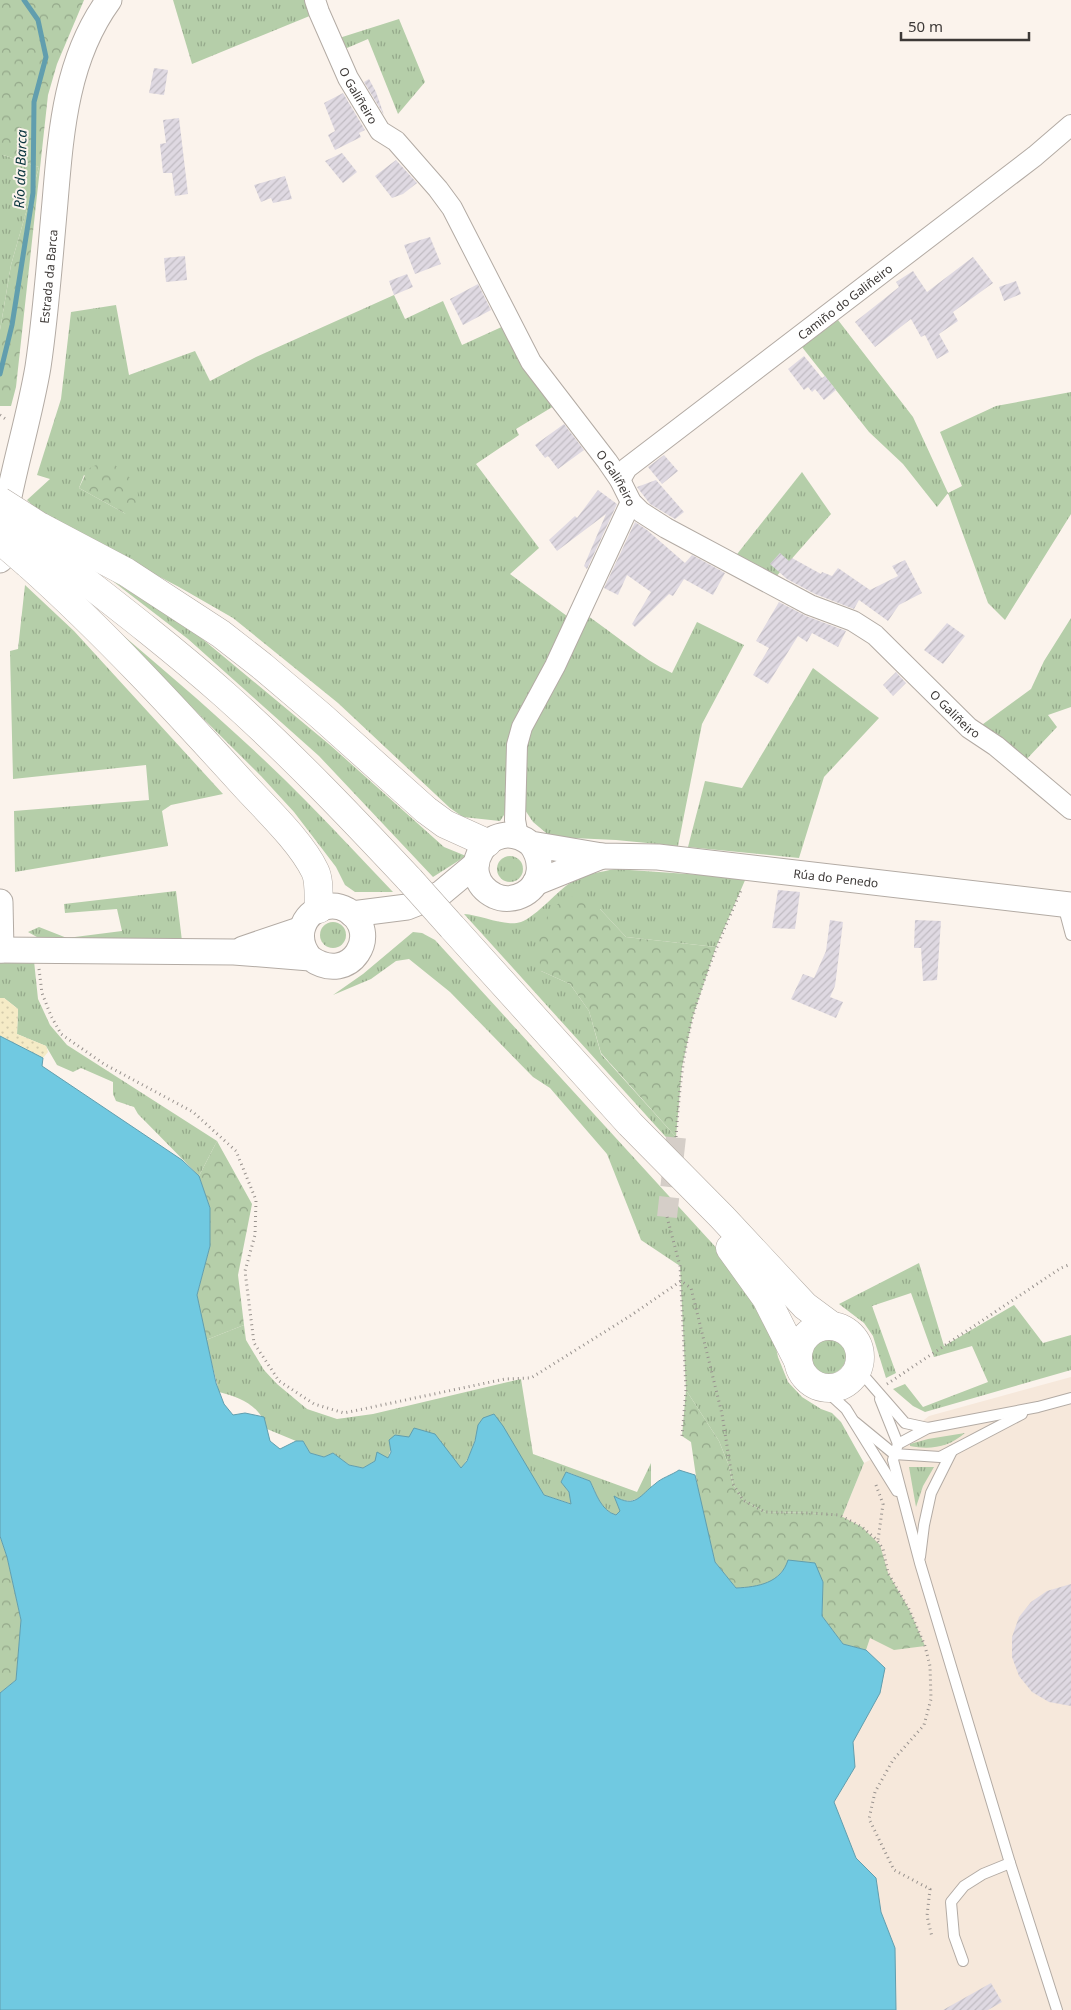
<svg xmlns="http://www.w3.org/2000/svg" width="1071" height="2010" viewBox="0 0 1071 2010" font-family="'Noto Sans',sans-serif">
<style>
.built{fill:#f6e8db}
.grass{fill:url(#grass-tufts);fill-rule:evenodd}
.forest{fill:url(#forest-crowns)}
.sand{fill:url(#sand-dots)}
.water{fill:#70c9e1;stroke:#619eae}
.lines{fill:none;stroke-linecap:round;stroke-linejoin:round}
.stream{stroke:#619eae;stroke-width:5}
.building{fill:url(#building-hatch)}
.minor-tunnel{stroke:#d5cec8;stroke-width:20;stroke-dasharray:20 10;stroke-linecap:butt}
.service-casing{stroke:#b3aba4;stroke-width:12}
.minor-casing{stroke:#b3aba4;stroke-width:22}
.tertiary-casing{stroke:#b3aba4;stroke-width:27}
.primary-casing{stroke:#b3aba4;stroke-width:29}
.trunk-casing{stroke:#b3aba4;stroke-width:29}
.path{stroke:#98928e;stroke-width:3;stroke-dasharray:1 4;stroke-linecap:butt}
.service{stroke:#fff;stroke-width:10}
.minor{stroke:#fff;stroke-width:20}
.tertiary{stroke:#fff;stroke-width:25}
.primary{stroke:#fff;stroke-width:28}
.trunk{stroke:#fff;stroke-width:28}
.primary-bridge-casing{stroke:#b3aba4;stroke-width:29;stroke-linecap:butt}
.trunk-bridge-casing{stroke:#b3aba4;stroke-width:29;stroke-linecap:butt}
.primary-bridge{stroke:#fff;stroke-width:28}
.trunk-bridge{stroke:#fff;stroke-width:28}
.labels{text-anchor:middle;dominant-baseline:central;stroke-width:4;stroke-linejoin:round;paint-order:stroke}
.street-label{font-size:12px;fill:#3d3937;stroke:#fbf3ec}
.water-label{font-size:14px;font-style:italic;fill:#06323c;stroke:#fbf3ec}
</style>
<defs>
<pattern id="grass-tufts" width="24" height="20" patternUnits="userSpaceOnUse" patternTransform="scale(1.25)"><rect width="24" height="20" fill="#b5cea9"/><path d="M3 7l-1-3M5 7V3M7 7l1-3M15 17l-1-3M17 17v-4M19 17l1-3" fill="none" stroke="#94a88a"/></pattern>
<pattern id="forest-crowns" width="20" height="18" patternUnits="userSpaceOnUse" patternTransform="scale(1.25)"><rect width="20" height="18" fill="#b5cea9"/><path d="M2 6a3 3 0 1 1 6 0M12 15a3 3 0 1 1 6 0" fill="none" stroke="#94a88a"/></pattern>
<pattern id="sand-dots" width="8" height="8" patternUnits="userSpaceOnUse" patternTransform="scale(1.25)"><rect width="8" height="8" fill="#f5ebc6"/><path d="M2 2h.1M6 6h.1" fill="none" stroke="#d3caab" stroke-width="1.8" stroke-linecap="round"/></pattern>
<pattern id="building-hatch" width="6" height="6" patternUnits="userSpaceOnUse" patternTransform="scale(1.25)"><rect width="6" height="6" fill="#dfd9e2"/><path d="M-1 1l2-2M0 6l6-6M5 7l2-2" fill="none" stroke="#c0bbc2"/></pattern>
</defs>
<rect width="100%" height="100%" fill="#fbf3ec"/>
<path class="built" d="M1071,1377V2010H896L895,1948L881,1912L876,1878L856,1858L834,1802L855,1767L853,1742L880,1693L843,1644L842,1517L864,1463L876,1457L929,1416Z"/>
<g class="grass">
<path d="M173,0H307L312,15L192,64Z"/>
<path d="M399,19L425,82L398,114L368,39L340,51L336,39Z"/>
<path d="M0,155H3L39,167L11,265L0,330Z"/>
<path d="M394,295L405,319L443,301L462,345L506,325L554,406L516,429L519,435L476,464L539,548L510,574L571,619L508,792L504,815L500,821L463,817L450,808L338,703L233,618L179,587L42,515L27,500L50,479L37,475L61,399L71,312L116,305L129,375L195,351L210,381L256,357ZM84,475L126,514L79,488Z"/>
<path d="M838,320L913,417L948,493L962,486L940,432L996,406L1071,392V514L1005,620L988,603L948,493L937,507L903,464L869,432L802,347Z"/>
<path d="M802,472L831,514L774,579L734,558Z"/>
<path d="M110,579L194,632L330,745L444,847L466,856L433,877L319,756L188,639Z"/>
<path d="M25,585L74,631L223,794L171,805L162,811L168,846L15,872L14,811L149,800L146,765L13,779L10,651L18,649Z"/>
<path d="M585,614C614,633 640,658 672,673L697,622L744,645L702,724L678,846L616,840L551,837L533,822L523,807L524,745Z"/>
<path d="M99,615C170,675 241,735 306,801C336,831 364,862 393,892H355L345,885L336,867L294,812L261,776Z"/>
<path d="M1071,618V707L1048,715L1057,727L1024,762L979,727L1031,689L1044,661Z"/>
<path d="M813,668L879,718L824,777L799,858L688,847L705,781L742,788Z"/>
<circle cx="510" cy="869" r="13"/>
<path d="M615,869L746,878L716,947L626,937L600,909L541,971L570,984L589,1011L601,1054L676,1137L674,1146L464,914C481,915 505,927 521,922C537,916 558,890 573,881C585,874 601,872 615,869Z"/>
<path d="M176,891L182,941H44L28,932L39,927L67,938L122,931L117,909L65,913L64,904Z"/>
<circle cx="333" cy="935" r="13"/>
<path d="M413,932L422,933L435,940L732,1265L771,1325L778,1357L788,1382L802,1397L821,1409L832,1413L841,1422L864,1463L842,1517L812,1513L765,1512L743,1500L733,1484L729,1466L719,1441L686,1390L680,1266L641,1240L607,1154L550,1088L533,1077L450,992L409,959L396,961L371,979L333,995L363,974Z"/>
<path d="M0,958L34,961L38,999L50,1025L67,1045L217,1141L199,1176L138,1114L134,1107L116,1101L113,1094V1082L81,1068L73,1072L57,1065L46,1046L17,1034L18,1009L4,998H0Z"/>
<path d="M919,1263L944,1346L1014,1305L1043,1343L1071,1335V1370L925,1412L913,1406L893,1389L905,1384L923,1407L988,1382L972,1346L934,1357L911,1293L872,1306L896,1373L886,1378L873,1336L864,1323L839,1304Z"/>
<path d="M244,1325L246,1340L264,1370L277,1384L307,1409L337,1419L373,1414L521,1379L533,1454L637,1492L651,1463V1488C640,1499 630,1505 615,1497L620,1511L616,1515C601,1511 597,1494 590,1481L567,1472L561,1482L569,1492L572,1504L544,1495L528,1470L479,1425C475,1441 471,1456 461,1469L456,1462L409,1438L395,1435L388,1458L375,1461L363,1468L349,1465L333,1453L324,1457L310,1453L303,1441H296L267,1429C260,1405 241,1398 219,1392L206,1340Z"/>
<circle cx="828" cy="1356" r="18"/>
<path d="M965,1433C949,1447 931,1450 910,1446V1444L928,1439Z"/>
<path d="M909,1467H934L923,1486L916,1507Z"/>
</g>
<g class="forest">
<path d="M0,0H84L57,64L48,95L16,387L11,406H0V330L11,265L39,167L3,155H0Z"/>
<path d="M108,459L136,483L140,507L126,514L79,488L88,469Z"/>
<path d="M568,895L600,909L626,937L716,947L693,1016L682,1067L676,1137L601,1053L589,1011L570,984L541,971L536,939L550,911Z"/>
<path d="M217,1141L252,1204L238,1275L244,1325L206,1340L197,1295L210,1246V1208L199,1176Z"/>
<path d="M686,1390L719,1441L729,1466L733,1484L743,1500L765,1512L812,1513L839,1515L862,1527L880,1545L888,1573L909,1609L925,1646L894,1650L870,1638L866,1650L843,1644L822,1616L823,1582L814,1563L802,1562L786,1567L774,1580L757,1587L736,1588L715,1562L699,1497L691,1442L682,1436Z"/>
<path d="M0,1536L7,1557L21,1620L16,1680L0,1693Z"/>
</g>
<path class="sand" d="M0,998H4L18,1009L17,1034L46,1046L48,1052L43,1058L0,1036Z"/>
<path class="water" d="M0,1036L43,1058L42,1066L182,1160L199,1176L210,1208V1246L197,1295L216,1383L224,1404L233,1415L245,1413L264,1417L270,1441L280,1449L296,1441H303L310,1453L324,1457L333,1453L349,1465L363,1468L375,1461L377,1452L388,1458L391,1452L389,1440L395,1435L409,1437L414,1428L435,1434L461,1468L467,1461L475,1441L478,1425L483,1418L494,1414L503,1426L544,1495L571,1504L569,1492L561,1482L566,1472L590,1481C596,1493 601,1511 616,1515L620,1511L614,1496C636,1509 640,1495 655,1484C661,1478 672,1475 679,1470L695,1475L715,1562L736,1588C758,1587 781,1583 788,1560L815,1563L823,1582L822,1616L843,1644L866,1650L885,1668L880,1693L853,1742L855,1767L834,1802L856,1858L876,1878L881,1912L895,1948L896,2010H0V1693L16,1680L21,1620L7,1557L0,1536Z"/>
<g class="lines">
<path class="stream" d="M0,374L12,325L33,193L34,102L46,57L38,20L24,0"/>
</g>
<g class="building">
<path d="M154,68L168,70L164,95L149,93Z"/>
<path d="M369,79L376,92L384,115L364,82Z"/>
<path d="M343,93L365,130L359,133L361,137L335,150L328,135L335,131L324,103Z"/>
<path d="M179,118L188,194L175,196L172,173H163L160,144L166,143L163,120Z"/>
<path d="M342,153L357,172L343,183L325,161Z"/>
<path d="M396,160L417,183L403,194L392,198L375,176Z"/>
<path d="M285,176L292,199L273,203L271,198L261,202L254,185Z"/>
<path d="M430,237L441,264L415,274L404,245Z"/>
<path d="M185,256L187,280L166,282L164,258Z"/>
<path d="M973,257L993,283L953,312L958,321L939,334L949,352L937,359L925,335L921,337L911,319L875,347L855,322L899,287L896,282L913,271L927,292Z"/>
<path d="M407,274L413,287L394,295L389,281Z"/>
<path d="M1016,281L1021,294L1004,301L999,287Z"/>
<path d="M478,284L491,310L463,325L450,299Z"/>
<path d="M804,356L822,378L825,376L836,390L824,400L815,389L812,392L808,387L804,390L788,369Z"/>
<path d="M564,424L584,450L558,469L548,456L545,458L535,445Z"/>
<path d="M664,455L678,471L662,484L648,467Z"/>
<path d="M656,480L684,512L675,519L650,504L637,487Z"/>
<path d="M598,490L617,504L587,569L584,566L606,514L557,551L549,540L575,516L577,518Z"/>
<path d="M635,522L647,530L685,563L692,555L725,573L713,595L684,579L673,596L669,594L635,627L632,624L651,592L627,575L618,595L604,588Z"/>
<path d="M780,553L789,561L792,558L821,574L822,572L832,576L838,568L870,590L898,576L892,566L905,560L922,593L899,605L888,621L859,600L854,609L815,594L787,579L770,564Z"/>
<path d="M779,602L806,616L846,631L838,647L812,633L807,642L798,636L768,684L753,675L769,648L756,641Z"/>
<path d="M947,623L965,636L943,664L924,650Z"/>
<path d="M896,672L906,683L893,696L883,685Z"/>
<path d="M778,890L800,892L795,929L772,928Z"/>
<path d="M830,920L843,922L835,986L830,997L843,1002L836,1018L791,999L803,974L814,978L826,951Z"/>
<path d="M915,920L941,921L937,980L923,981L921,948H914Z"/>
<path d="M1071,1584V1706L1049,1702L1032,1692L1019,1676L1012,1657V1637L1019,1617L1031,1602L1047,1591Z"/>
<path d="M991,1983L1002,2002L988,2010H943Z"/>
</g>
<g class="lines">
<path class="minor-tunnel" d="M667,1217L676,1137"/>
<g class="service-casing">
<g id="service">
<path d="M1063,905L1071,935"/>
<path d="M857,1368L905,1423L928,1428"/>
<path d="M822,1387L846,1409L897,1491"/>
<path d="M880,1399L898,1444"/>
<path d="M855,1422L894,1454L940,1457L1022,1414"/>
<path d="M920,1557L924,1525L931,1493L952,1451"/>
<path d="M963,1961L954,1936L951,1902L964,1886L983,1874L1010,1863"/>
<path d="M1057,2010L1010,1863L920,1563L893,1460L898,1444L928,1428L1038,1407L1071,1398"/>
</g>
</g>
<g class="minor-casing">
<g id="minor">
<path id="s1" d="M315,0L319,12L348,78L380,131L396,141L438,189L452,208L531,362L607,461L620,480L631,502L641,512L666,528L810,605L853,621L875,635L969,728L996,746L1071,809"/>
<path id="s2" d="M620,480L627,468L1035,156L1071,125"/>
<path d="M518,836L515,820L517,745L522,727L555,666L631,502"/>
</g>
</g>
<g class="tertiary-casing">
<g id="tertiary">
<path id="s3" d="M0,560C4,495 27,432 38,367C46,313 50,257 55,202C61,131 66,59 109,0"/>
<path id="s4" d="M531,844C543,860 543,883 524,894C515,899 504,900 495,896C452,875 490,812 531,844L602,856L658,857L1071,905"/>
<path d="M535,883L602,856"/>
<path d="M0,902L1,950"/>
<path d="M352,914L407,907L440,894L476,864"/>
<path d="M243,949L302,929"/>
<path d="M0,950L234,952L310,958C351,987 383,932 347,910C340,906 332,905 325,907C300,913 295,940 310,958"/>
</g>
</g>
<g class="primary-casing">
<g id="primary">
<path d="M35,542C99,592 164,641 225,695C290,753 350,816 410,880"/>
<path d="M452,927L630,1124L722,1217L805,1306L832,1326"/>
<path d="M730,1248L766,1298L798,1361"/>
<circle cx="829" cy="1357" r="31"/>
</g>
</g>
<g class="trunk-casing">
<g id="trunk">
<path d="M39,526L126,572L221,634L262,666L321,716L426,810L445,824L487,843"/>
<path d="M28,564C105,633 176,710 245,786C267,810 301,842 315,871C320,881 318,897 319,909"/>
</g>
</g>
<g class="path">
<path d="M0,415L7,420"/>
<path d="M39,969L42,993L51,1016L61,1034L104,1064L193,1112L236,1151L256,1200L255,1235L245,1271L254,1343L279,1381L314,1404L344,1413L505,1379L531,1378L630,1316L681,1281L691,1288L722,1414L733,1484L743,1500L765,1512L812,1513L839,1515L862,1527L877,1540L883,1549L888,1573L909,1609L925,1646L930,1666L931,1699L924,1725L893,1760L875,1792L869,1819L894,1870L930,1889L927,1916L932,1937"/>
<path d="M676,1137C679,1096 682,1056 693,1016C705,972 724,930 742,888"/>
<path d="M667,1217L680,1266L686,1390L682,1436"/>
<path d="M887,1384L1061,1268L1071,1264"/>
<path d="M876,1485L883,1504L878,1540"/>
</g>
<use href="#service" class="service"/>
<use href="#minor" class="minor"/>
<use href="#tertiary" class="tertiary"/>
<use href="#primary" class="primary"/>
<use href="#trunk" class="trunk"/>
<g class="primary-bridge-casing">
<g id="primary-bridge">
<path d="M0,516L35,542"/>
<path d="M410,880L452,927"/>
</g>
</g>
<g class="trunk-bridge-casing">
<g id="trunk-bridge">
<path d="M0,501L39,526"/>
<path d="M0,540L28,564"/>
</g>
</g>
<use href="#primary-bridge" class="primary-bridge"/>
<use href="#trunk-bridge" class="trunk-bridge"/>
</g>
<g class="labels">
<g class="street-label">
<text stroke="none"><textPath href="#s1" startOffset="105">O Galiñeiro</textPath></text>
<text stroke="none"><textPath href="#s3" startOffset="288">Estrada da Barca</textPath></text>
<text stroke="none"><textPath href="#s2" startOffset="288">Camiño do Galiñeiro</textPath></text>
<text stroke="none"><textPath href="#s1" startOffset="570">O Galiñeiro</textPath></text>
<text stroke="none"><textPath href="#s1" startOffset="990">O Galiñeiro</textPath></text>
<text stroke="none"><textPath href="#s4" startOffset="506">Rúa do Penedo</textPath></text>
</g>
<g class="water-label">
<text transform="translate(20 169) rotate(-88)">Río da Barca</text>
</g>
</g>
<path d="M901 32v8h128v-8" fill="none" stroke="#3d3937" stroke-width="2.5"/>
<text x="908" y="32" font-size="15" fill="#3d3937" stroke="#fbf3ec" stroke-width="4" paint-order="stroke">50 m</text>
</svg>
